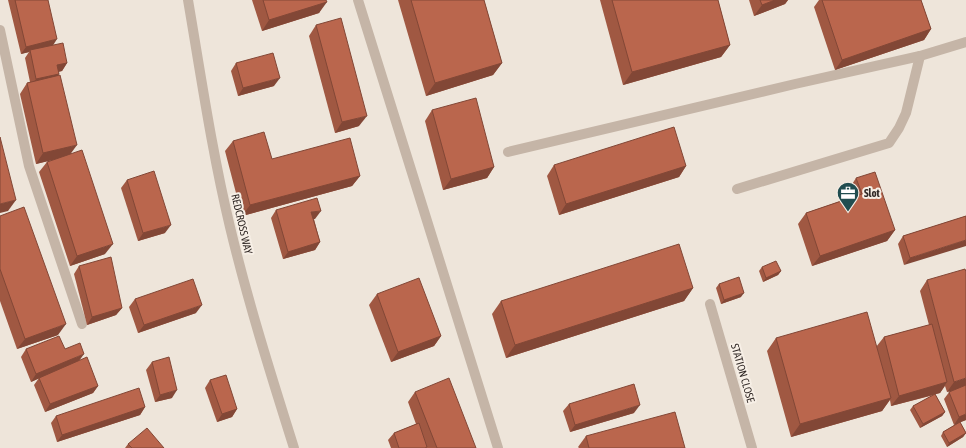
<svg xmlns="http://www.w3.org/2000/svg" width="966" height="448" viewBox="0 0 966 448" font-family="'Asap Condensed',sans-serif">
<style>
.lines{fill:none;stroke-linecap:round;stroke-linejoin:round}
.service{stroke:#c5b5a7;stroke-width:10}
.minor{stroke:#c5b5a7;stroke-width:10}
.wall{fill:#a05842}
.shaded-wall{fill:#824736}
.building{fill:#ba664d;stroke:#824736}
.labels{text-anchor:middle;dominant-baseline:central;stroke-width:4;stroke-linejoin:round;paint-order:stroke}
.poi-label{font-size:11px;font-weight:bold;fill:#322a27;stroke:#f7efe6;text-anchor:start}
.street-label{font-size:11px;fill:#322a27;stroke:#f7efe6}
</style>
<rect width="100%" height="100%" fill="#eee5da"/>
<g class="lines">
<path class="service" d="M737,189L889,143L899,128L906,113L920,56"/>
<g class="minor">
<path d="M188,0C201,76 212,152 230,227C248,302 271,375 294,448"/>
<path d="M358,0L498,448"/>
<path d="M0,30L29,166L82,324"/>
<path d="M508,152L795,84L920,56L966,42"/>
<path d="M710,304L752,448"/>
</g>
</g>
<g class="wall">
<path d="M8,0H48L53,45L67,63L62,71L58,72L59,74L58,75L71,154L105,254L70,266L39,172L47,162L52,160L36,164L20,94L27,83L30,82L25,58L29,52L21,54Z"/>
<path d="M252,0H326L319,13L262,31Z"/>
<path d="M398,0H484L502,63L493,75L426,96Z"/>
<path d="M600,0H718L730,45L721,57L623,85Z"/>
<path d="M749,0H788L785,4L754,16Z"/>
<path d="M819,0H921L931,29L924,40L835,70L814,7Z"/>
<path d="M316,25L359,126L335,133L309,36Z"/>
<path d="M236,63L274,86L238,96L231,71Z"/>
<path d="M432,110L494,167L487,178L443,190L425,121Z"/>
<path d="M233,141L272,159L360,176L352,186L242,216L225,151Z"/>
<path d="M554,165L686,166L679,177L559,215L547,176Z"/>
<path d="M856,178L895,230L887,241L812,266L798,224L806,213L852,197L849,189Z"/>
<path d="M127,180L165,233L138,241L121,188Z"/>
<path d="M276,210L315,219H314L320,242L315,250L283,259L271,218Z"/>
<path d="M0,216L58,335L17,349L0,301Z"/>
<path d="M966,216L904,265L898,244L903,236Z"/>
<path d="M79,266L122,308L116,315L87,325L74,274Z"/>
<path d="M762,267L781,271L778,275L763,282L759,271Z"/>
<path d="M927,280L966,420L960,422L966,433L963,437L947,447L941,436L943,432L958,423L954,425L944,399L950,391L947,392L945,386L940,393L935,394L945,412L942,416L920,428L910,410L913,406L934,395L891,406L890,400L882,411L791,437L767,351L776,338L876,347L884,337L929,325L920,291Z"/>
<path d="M719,284L741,297L721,304L716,288Z"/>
<path d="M693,288L684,301L506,358L492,314L501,301Z"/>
<path d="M377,294L441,336L434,346L391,362L369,305Z"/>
<path d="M135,299L196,313L138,333L129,307Z"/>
<path d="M26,349H65L79,361L98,386L93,393L45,412L34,385L39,378L31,382L21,357Z"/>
<path d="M152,362L172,398L155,402L146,370Z"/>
<path d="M210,380L237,409L232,417L217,422L205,388Z"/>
<path d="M415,392L476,448H391L388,440L394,433L416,424L408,402Z"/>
<path d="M569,404L634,413L570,432L563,411Z"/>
<path d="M145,407L140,415L57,442L51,423L56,416Z"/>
<path d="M586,436L685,448H579L578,447Z"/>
<path d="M128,444L164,448H125Z"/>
</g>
<g class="shaded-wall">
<path d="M775,0H788L785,4L754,16L762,5Z"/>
<path d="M327,2L319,13L262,31L269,20Z"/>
<path d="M931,29L924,40L835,70L842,60Z"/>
<path d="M57,39L52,47L30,50L29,52L21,54L26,47Z"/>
<path d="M730,45L721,57L623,85L632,72Z"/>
<path d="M67,63L62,71L52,73L57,65Z"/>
<path d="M502,63L493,75L426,96L435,83Z"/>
<path d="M59,74L54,82L31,86L36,79Z"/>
<path d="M280,78L274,86L238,96L243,88Z"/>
<path d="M367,116L359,126L335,133L342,122Z"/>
<path d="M77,145L69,156L36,164L43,153Z"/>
<path d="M686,166L679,177L559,215L566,204Z"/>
<path d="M494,167L487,178L443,190L451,179Z"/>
<path d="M360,176L352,186L242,216L250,205Z"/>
<path d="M16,200L8,211L0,213V204Z"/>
<path d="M321,211L315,219H306L311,212Z"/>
<path d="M171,225L165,233L138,241L143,233Z"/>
<path d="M895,230L887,241L812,266L820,256Z"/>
<path d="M966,240V246L904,265L910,258Z"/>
<path d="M320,242L315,250L283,259L288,252Z"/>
<path d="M113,244L105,254L70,266L77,256Z"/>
<path d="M781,271L778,275L763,282L766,278Z"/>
<path d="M693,288L684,301L506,358L515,345Z"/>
<path d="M744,293L741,297L721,304L724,300Z"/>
<path d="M202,305L196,313L138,333L144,325Z"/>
<path d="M122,308L116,315L87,325L92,317Z"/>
<path d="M66,324L58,335L17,349L25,339Z"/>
<path d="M441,336L434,346L391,362L398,352Z"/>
<path d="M84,354L79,361L31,382L36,374Z"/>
<path d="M966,378V387L947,392L954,382Z"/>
<path d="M947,382L940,393L891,406L899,396Z"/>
<path d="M98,386L93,393L45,412L50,404Z"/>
<path d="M177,390L172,398L155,402L160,395Z"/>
<path d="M891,398L882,411L791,437L800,424Z"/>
<path d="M640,405L634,413L570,432L575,425Z"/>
<path d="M145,407L140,415L57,442L62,435Z"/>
<path d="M237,409L232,417L217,422L222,414Z"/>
<path d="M945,412L942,416L920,428L923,424Z"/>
<path d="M966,414V420L954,425L959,417Z"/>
<path d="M966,433L963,437L947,447L949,443Z"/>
</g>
<g class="building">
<path d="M15,0H48L57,39L26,47Z"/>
<path d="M263,0H326L327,2L269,20Z"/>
<path d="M411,0H484L502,63L435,83Z"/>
<path d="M612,0H718L730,45L632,72Z"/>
<path d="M760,0H775L762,5Z"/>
<path d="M822,0H921L931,29L842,60Z"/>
<path d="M341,18L367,116L342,122L316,25Z"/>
<path d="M63,43L67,63L57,65L59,74L36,79L30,50Z"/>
<path d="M273,53L280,78L243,88L236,63Z"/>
<path d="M60,75L77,145L43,153L27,83Z"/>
<path d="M476,98L494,167L451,179L432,110Z"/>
<path d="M674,127L686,166L566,204L554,165Z"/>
<path d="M264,132L272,159L350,138L360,176L250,205L233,141Z"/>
<path d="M0,137L16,200L0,204Z"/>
<path d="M82,150L113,244L77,256L47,162Z"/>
<path d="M154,171L171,225L143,233L127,180Z"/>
<path d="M875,172L895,230L820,256L806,213L862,194L856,178Z"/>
<path d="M317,198L321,211L311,212L320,242L288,252L276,210Z"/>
<path d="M24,207L66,324L25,339L0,269V216Z"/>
<path d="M966,216V240L910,258L903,236Z"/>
<path d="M679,244L693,288L515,345L501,301Z"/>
<path d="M111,257L122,308L92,317L79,266Z"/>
<path d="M776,261L781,271L766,278L762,267Z"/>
<path d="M965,269L966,272V378L954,382L927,280Z"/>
<path d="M739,277L744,293L724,300L719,284Z"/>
<path d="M419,278L441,336L398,352L377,294Z"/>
<path d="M193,279L202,305L144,325L135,299Z"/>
<path d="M867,312L891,398L800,424L776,338Z"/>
<path d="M932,324L947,382L899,396L884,337Z"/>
<path d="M59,336L65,349L80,343L84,354L36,374L26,349Z"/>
<path d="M87,357L98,386L50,404L39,378Z"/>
<path d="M169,357L177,390L160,395L152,362Z"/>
<path d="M226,375L237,409L222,414L210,380Z"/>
<path d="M449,378L476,448H437L415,392Z"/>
<path d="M634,384L640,405L575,425L569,404Z"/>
<path d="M966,385V414L959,417L949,392Z"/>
<path d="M139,388L145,407L62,435L56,416Z"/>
<path d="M935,394L945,412L923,424L913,406Z"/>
<path d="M675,412L685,448H589L586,436Z"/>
<path d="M960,422L966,433L949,443L943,432Z"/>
<path d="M419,423L427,447L425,448H399L394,433Z"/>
<path d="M147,428L164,448H132L128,444Z"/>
</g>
<defs>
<g id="office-pin" transform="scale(1.15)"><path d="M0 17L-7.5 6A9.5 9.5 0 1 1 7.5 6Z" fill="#214d50" stroke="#f7efe6"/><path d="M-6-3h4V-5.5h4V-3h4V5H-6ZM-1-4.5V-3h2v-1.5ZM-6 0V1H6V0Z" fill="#fff"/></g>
</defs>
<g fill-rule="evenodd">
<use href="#office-pin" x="848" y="193"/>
</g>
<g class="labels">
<g class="poi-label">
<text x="864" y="193">Slot</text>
</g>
<g class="street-label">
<text transform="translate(242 224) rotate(77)">REDCROSS WAY</text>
<text transform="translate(743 373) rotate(74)">STATION CLOSE</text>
</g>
</g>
</svg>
